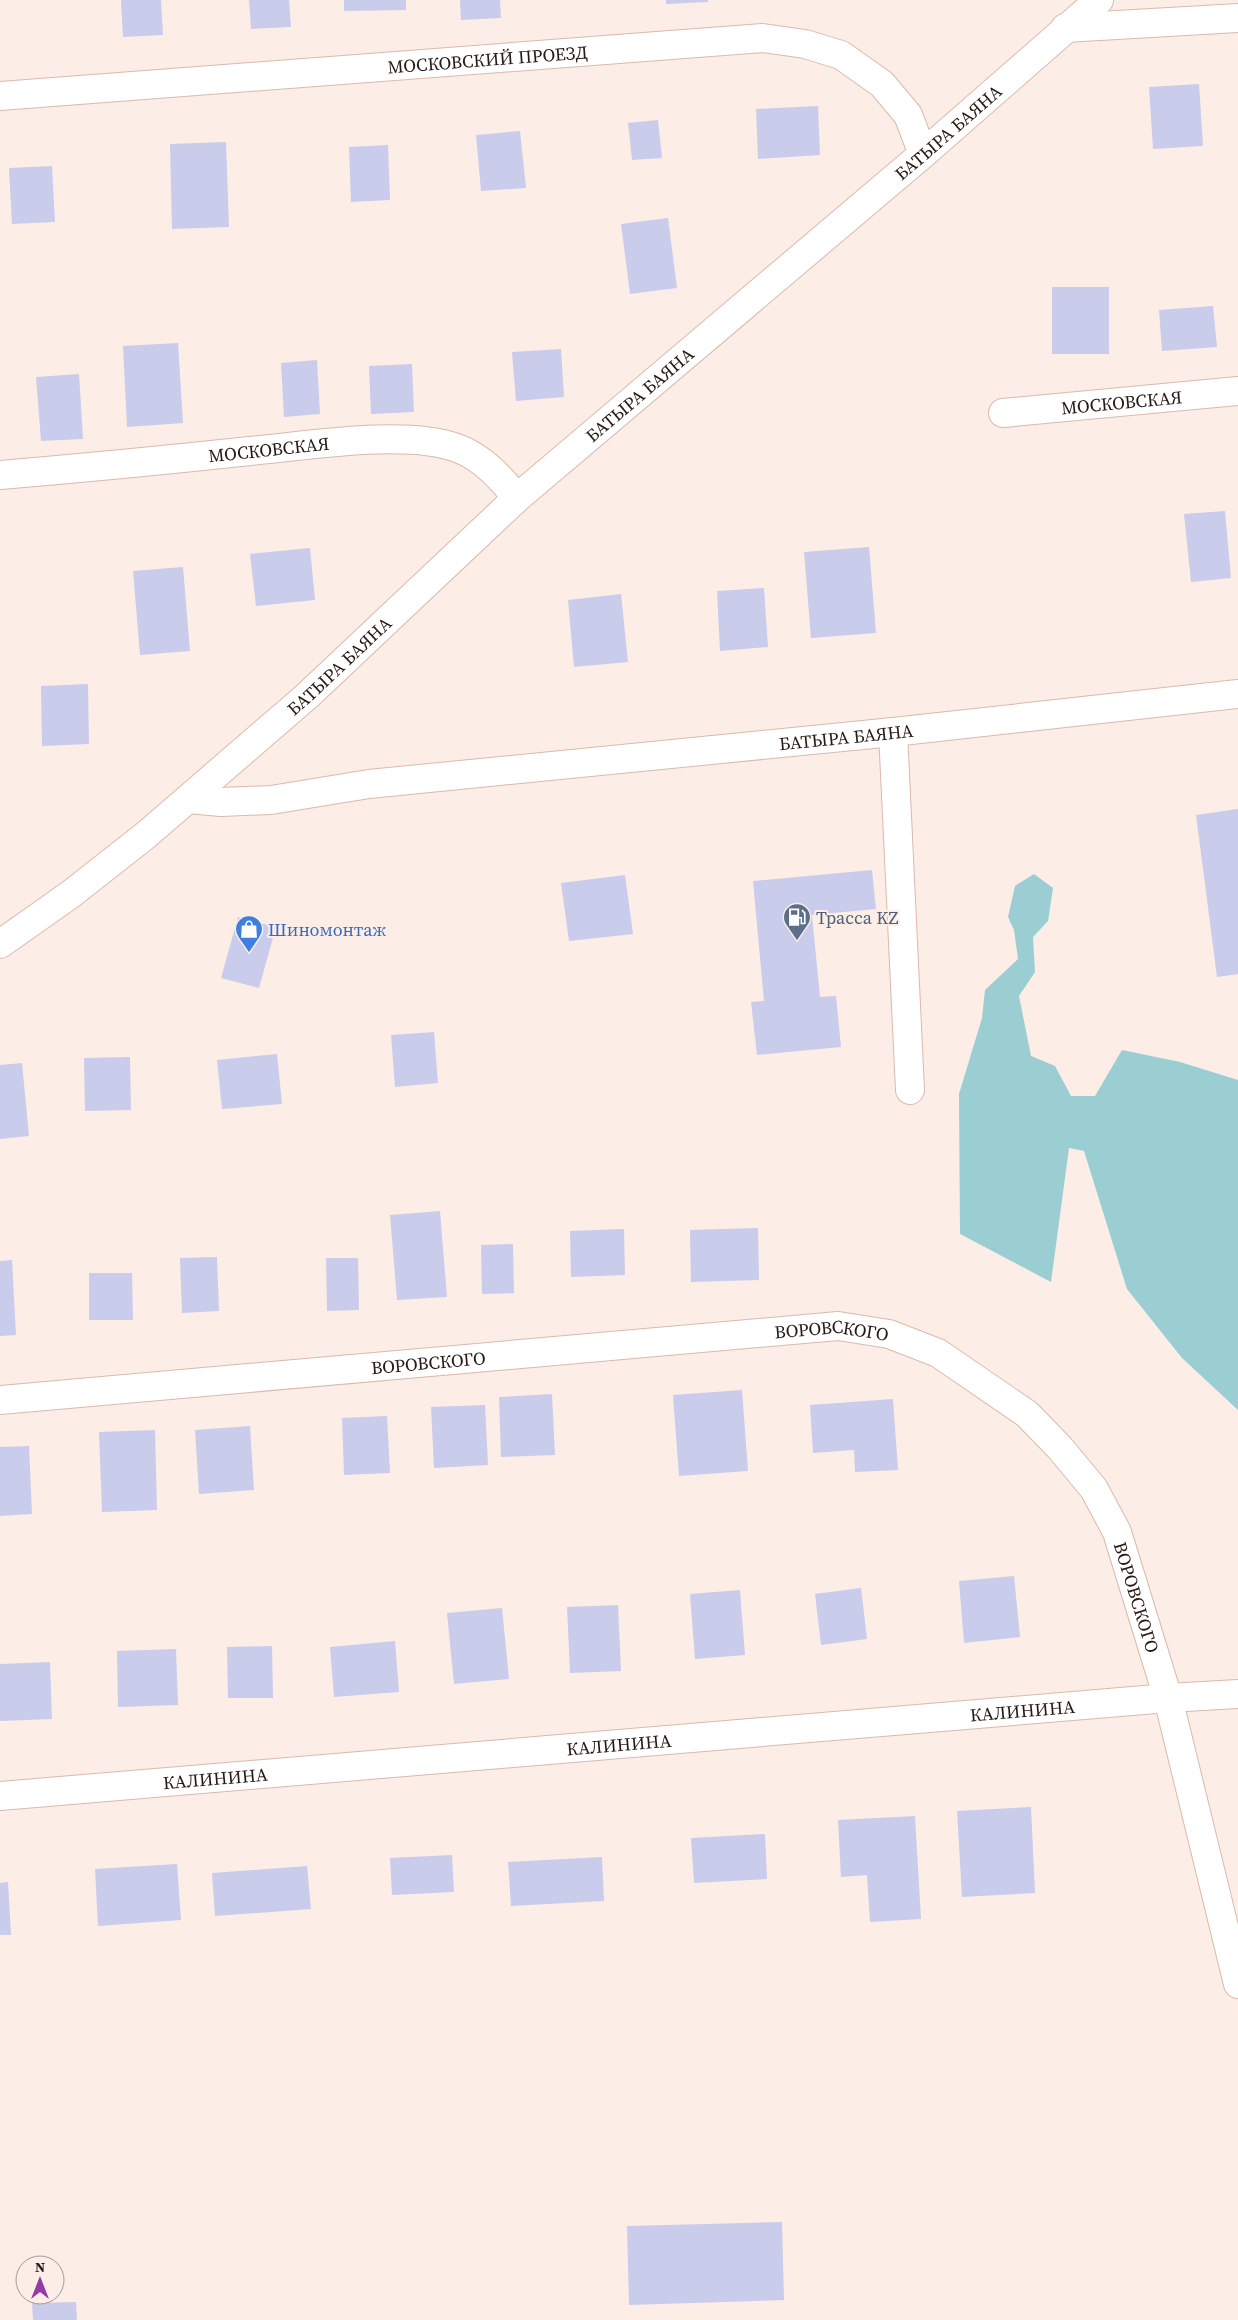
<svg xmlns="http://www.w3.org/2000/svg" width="1238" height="2320" viewBox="0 0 1238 2320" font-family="'Source Serif 4',serif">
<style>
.water{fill:#9aced2}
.building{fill:#caccec}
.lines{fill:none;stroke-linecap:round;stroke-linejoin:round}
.minor-casing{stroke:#dbb9ac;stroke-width:30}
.minor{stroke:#fff;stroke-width:28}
.labels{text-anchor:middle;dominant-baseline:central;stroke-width:4;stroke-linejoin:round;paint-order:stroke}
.street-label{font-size:18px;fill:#271a15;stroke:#fcede7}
.service-label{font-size:18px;fill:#4e5e75;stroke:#fcede7;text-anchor:start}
.shop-label{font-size:18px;fill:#366cbe;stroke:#fcede7;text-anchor:start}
</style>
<rect width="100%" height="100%" fill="#fcede7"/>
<path class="water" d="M1034,874L1053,888L1048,921L1033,937L1035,972L1019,996L1031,1056L1055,1066L1071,1096H1095L1122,1050L1180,1062L1238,1080V1410L1182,1358L1127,1289L1084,1151L1069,1148L1051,1282L960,1234L959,1094L982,1018L985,990L1018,959L1014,930L1008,917L1015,886Z"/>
<g class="building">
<path d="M121,0H161L163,35L123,37Z"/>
<path d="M249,0H289L291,27L251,29Z"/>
<path d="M344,0H406V10L344,11Z"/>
<path d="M460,0H500L501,18L461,20Z"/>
<path d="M666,0H708V2L666,4Z"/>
<path d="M1199,84L1203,146L1153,149L1149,87Z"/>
<path d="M818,106L820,155L758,159L756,109Z"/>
<path d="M658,120L662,158L632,160L628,123Z"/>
<path d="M520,131L526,188L481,191L476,135Z"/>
<path d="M226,142L229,227L172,229L170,144Z"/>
<path d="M388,145L390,200L351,202L349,147Z"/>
<path d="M52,166L55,222L12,224L9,168Z"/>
<path d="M668,218L677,288L630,294L621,224Z"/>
<rect x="1052" y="287" width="57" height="67"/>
<path d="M1213,306L1217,347L1162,351L1159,310Z"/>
<path d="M178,343L183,423L127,427L123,346Z"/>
<path d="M561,349L564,397L516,401L512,352Z"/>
<path d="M317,360L320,414L284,417L281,363Z"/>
<path d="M412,364L414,412L371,414L369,366Z"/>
<path d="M79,374L83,439L41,441L36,377Z"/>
<path d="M1225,511L1231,578L1191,582L1184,514Z"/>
<path d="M869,547L876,633L811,638L804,552Z"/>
<path d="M310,548L315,600L256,606L250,554Z"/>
<path d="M183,567L190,651L140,655L133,571Z"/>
<path d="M764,588L768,647L720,651L717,591Z"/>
<path d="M621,594L628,662L574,667L568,600Z"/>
<path d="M88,684L89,744L42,746L41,686Z"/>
<path d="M1238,809V974L1217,977L1196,815Z"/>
<path d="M872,870L876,909L812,915L820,997L836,996L841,1047L757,1055L751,1002L764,1001L753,881Z"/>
<path d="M625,875L633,934L569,941L561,883Z"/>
<path d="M238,917L276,927L259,988L221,978Z"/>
<path d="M434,1032L438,1083L395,1087L391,1035Z"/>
<path d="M277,1054L282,1104L222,1109L217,1060Z"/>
<path d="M130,1057L131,1110L85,1111L84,1058Z"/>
<path d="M22,1063L29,1136L0,1139V1065Z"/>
<path d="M440,1211L447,1297L397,1300L390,1215Z"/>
<path d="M758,1228L759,1280L691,1282L690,1230Z"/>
<path d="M624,1229L625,1275L571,1277L570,1231Z"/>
<path d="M513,1244L514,1293L482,1294L481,1245Z"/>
<path d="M217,1257L219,1311L182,1313L180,1258Z"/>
<path d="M326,1258H358L359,1310L327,1311Z"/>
<path d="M12,1260L16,1335L0,1336V1261Z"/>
<path d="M89,1273H132L133,1320H89Z"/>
<path d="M742,1390L748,1471L679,1476L673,1395Z"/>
<path d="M552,1394L555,1455L501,1457L499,1397Z"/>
<path d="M893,1399L898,1470L855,1472L854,1450L813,1453L810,1405Z"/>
<path d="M485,1405L488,1465L434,1468L431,1407Z"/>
<path d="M387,1416L390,1473L344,1475L342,1418Z"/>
<path d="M250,1426L254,1490L199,1494L195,1430Z"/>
<path d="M155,1430L157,1510L102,1512L99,1432Z"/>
<path d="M29,1446L32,1514L0,1516V1447Z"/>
<path d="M1014,1576L1020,1637L964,1643L959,1581Z"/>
<path d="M861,1588L867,1639L821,1645L815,1594Z"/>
<path d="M740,1590L745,1655L695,1659L690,1594Z"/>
<path d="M618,1605L621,1671L570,1673L567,1607Z"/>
<path d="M502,1608L509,1679L454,1684L447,1613Z"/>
<path d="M395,1641L399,1692L334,1697L330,1647Z"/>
<path d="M272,1646L273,1698H228L227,1647Z"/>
<path d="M176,1649L178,1705L118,1707L117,1651Z"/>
<path d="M50,1662L52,1719L0,1721V1664Z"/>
<path d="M1031,1807L1035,1893L962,1897L957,1811Z"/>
<path d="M915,1816L921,1919L870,1922L867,1875L841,1877L838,1820Z"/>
<path d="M765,1834L767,1879L694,1883L691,1838Z"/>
<path d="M452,1855L454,1892L392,1895L390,1858Z"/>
<path d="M602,1857L604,1901L511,1906L508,1862Z"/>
<path d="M177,1864L181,1920L98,1926L95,1869Z"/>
<path d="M307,1866L311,1909L215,1916L212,1873Z"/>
<path d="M8,1882L11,1935H0V1883Z"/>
<path d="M782,2222L784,2300L629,2305L627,2226Z"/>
<path d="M76,2302L77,2320H33L32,2303Z"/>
</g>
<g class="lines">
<g class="minor-casing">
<g id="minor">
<path d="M1065,28L1238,18"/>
<path id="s1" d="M0,96L763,38L805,44L841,55L882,84L908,115L923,154"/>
<path id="s2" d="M1003,413L1238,391"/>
<path id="s3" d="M0,475C83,468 166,460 250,451C305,446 406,429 457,448C482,457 501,478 517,498"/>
<path d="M893,732L910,1090"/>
<path id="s4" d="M188,799L221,802L271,800L369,784L893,732L1238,694"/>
<path id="s5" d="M0,944L71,894L146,835L307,696L517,498L923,154L1099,0"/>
<path id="s6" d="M0,1400L838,1326L889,1334L938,1353L1027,1414L1060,1448L1094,1489L1117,1532L1168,1698L1238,1984"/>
<path id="s7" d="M0,1796L1168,1698L1238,1694"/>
</g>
</g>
<use href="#minor" class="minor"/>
</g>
<defs>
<g id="fuel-pin" transform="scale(1.4375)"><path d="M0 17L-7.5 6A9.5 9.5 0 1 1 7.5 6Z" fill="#5c6f8a" stroke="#fcede7"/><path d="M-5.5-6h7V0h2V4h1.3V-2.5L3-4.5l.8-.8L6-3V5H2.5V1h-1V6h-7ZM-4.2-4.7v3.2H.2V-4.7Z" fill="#fff"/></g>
<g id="shop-pin" transform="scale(1.4375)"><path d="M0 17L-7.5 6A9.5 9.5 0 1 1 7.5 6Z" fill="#3f7fe0" stroke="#fcede7"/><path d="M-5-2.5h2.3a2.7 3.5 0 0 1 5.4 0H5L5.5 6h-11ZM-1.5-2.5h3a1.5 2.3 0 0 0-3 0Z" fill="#fff"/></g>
</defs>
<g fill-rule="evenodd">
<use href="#fuel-pin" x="797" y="917"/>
<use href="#shop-pin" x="249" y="929"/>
</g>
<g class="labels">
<g class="street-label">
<text stroke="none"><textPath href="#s1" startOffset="489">МОСКОВСКИЙ ПРОЕЗД</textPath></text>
<text stroke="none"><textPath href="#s5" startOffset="1249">БАТЫРА БАЯНА</textPath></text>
<text stroke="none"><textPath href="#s5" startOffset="844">БАТЫРА БАЯНА</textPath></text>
<text stroke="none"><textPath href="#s2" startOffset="119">МОСКОВСКАЯ</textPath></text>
<text stroke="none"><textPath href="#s3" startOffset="270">МОСКОВСКАЯ</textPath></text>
<text stroke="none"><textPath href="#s5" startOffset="439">БАТЫРА БАЯНА</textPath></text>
<text stroke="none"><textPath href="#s4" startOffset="662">БАТЫРА БАЯНА</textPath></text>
<text stroke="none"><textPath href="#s6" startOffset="835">ВОРОВСКОГО</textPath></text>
<text stroke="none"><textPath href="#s6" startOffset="430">ВОРОВСКОГО</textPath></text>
<text stroke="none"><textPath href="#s6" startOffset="1271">ВОРОВСКОГО</textPath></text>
<text stroke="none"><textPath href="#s7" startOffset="1026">КАЛИНИНА</textPath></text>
<text stroke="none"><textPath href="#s7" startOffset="621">КАЛИНИНА</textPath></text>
<text stroke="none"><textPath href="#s7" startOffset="216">КАЛИНИНА</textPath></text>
</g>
<g class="service-label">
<text x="816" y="917">Трасса KZ</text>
</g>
<g class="shop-label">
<text x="268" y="929">Шиномонтаж</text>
</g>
</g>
<g transform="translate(40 2280)"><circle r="24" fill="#fcede7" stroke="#a79993"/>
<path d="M0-4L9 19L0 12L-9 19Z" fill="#953aa4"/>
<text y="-8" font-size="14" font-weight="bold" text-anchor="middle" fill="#271a15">N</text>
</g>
</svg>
